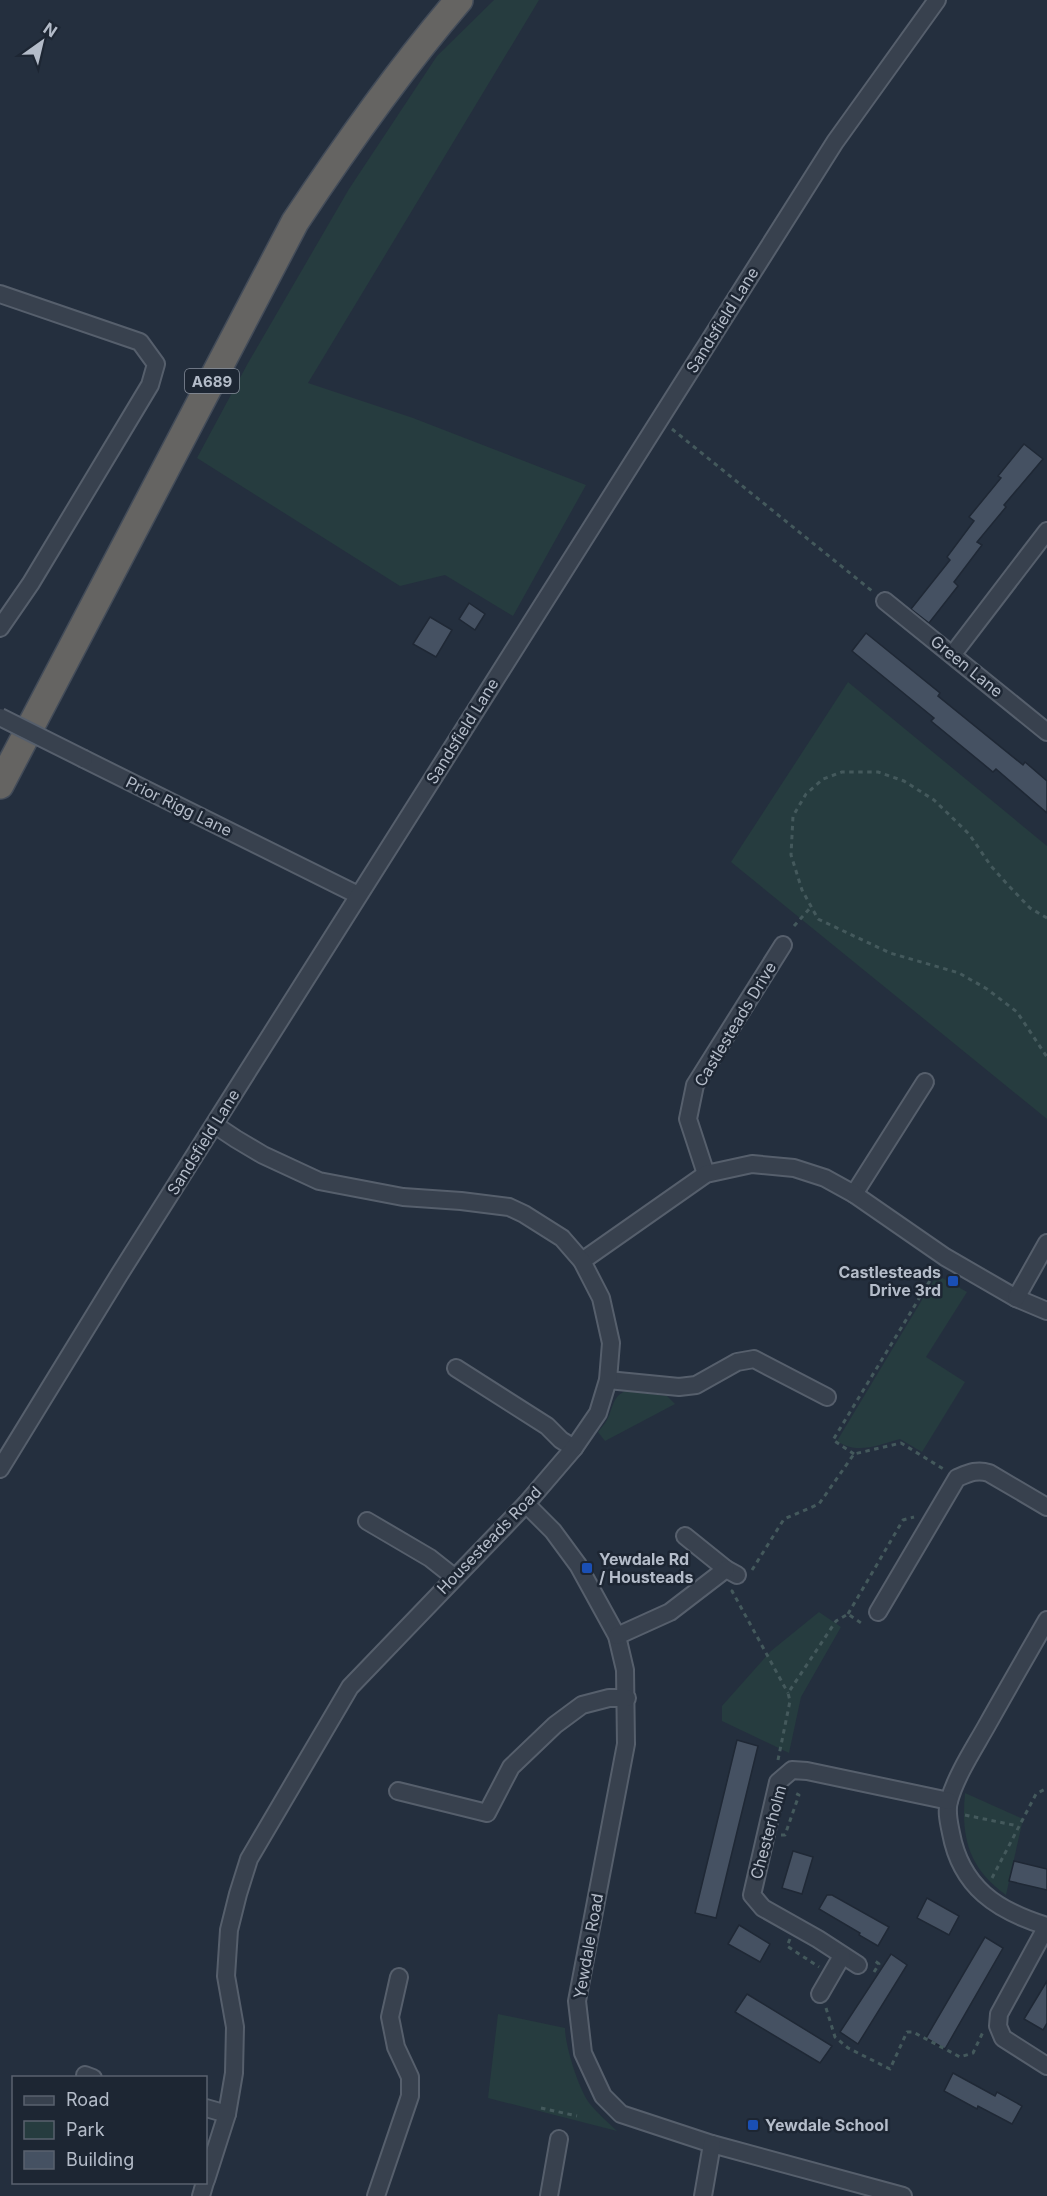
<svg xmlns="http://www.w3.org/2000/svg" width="1047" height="2196" viewBox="0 0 1047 2196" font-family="Inter,sans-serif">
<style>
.green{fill:#263c3f}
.building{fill:#455162;stroke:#1f2835;stroke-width:1.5}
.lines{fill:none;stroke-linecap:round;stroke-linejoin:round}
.minor-casing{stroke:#565f6c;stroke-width:20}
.trunk-casing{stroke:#434c59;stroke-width:30}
.path{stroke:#44595c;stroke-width:3;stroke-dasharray:4.5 4.5;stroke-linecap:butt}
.minor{stroke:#38414e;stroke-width:16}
.trunk{stroke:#656462;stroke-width:27}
.minor-bridge-casing{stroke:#565f6c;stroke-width:20;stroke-linecap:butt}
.minor-bridge{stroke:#38414e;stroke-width:16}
.transit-dot{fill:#1a4fb4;stroke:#1d2633;stroke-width:2}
.labels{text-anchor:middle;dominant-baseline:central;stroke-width:5;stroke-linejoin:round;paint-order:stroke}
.shield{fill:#1d2633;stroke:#878f9c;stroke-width:1.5}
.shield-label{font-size:15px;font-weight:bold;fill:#b4bcc9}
.street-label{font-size:16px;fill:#b4bcc9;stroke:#1d2633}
.poi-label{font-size:16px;font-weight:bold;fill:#b4bcc9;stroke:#1d2633;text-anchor:start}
</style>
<rect width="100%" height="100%" fill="#242f3e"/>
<g class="green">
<path d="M494,0H539L308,383L413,418L586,485L513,616L445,575L400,586L197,458L248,363L349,189L437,56Z"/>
<path d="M848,682L1047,846V1119L731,862Z"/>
<path d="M937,1275L967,1292L926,1357L965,1382L922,1452L900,1439C878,1445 857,1455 837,1441Z"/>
<path d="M626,1391L667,1396L675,1404L605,1441L598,1432C601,1428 605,1424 607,1420C613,1409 612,1396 626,1391Z"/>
<path d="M819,1612L841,1627L801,1697L789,1753L722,1721V1706L771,1651Z"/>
<path d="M965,1793L1023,1819L1006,1895C968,1868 961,1837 965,1793Z"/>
<path d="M498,2014L565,2028C565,2046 579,2090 590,2104C598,2114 608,2122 617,2131L488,2098Z"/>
</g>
<g class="building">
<path d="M1024,444L1043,459L1004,505L1006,507L977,542L982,545L954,582L958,586L929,623L911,609L950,560L947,557L974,521L969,517L1001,478L998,476Z"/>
<path d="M469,603L485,614L475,630L459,619Z"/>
<path d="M430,617L452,630L436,657L413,644Z"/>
<path d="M866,633L940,693L938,696L1023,765L1025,762L1047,781V813L996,769L993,772L931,721L934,718L852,651Z"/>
<path d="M737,1740L758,1746L716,1918L695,1913Z"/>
<path d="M793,1851L813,1857L802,1894L782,1888Z"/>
<path d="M1014,1861L1047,1869V1890L1009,1881Z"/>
<path d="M827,1895H832L889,1927L878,1946L859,1935L860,1933L819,1909Z"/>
<path d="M927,1898L959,1916L949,1935L917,1918Z"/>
<path d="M739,1925L770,1944L760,1962L728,1944Z"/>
<path d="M985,1937L1003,1948L945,2049L926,2038Z"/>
<path d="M891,1954L907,1965L858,2044L840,2032Z"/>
<path d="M1047,1981V2023L1043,2030L1024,2019Z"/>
<path d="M747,1994L832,2046L820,2063L735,2012Z"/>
<path d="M953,2073L995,2096L997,2092L1022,2106L1012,2124L978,2106L977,2109L944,2091Z"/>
</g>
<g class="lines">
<g class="minor-casing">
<g id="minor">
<path d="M0,294L140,342L156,364L150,385L31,583L0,628"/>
<path d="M885,601L1047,732"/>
<path d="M953,654L1047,531"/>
<path d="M84,759L358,895"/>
<path d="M706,1174L688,1119L695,1085L783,945"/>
<path d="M854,1194L925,1082"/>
<path d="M582,1261L706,1174L752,1164L794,1168L825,1178L854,1194L945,1257L1016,1298L1047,1311"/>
<path d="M1016,1298L1047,1243"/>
<path d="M456,1368L547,1426L561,1440L574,1448"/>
<path d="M608,1380L679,1387L696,1385L737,1362L754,1359L827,1397"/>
<path d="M0,1469L119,1275L835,142L937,0"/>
<path d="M526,1504L553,1531L578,1565L617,1636L625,1670L626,1744L577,2001L583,2053L603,2096L621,2114L712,2144L903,2196"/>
<path d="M367,1521L430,1558L454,1577"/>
<path d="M685,1536L726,1569L737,1575"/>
<path d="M878,1612L957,1478C969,1473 977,1469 989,1473L1047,1507"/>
<path d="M1047,1620C1027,1655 1006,1691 986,1727C973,1750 956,1776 949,1801C946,1812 949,1823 951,1833C961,1887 997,1911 1047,1926L999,2014L998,2026L1003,2038L1047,2066"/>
<path d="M617,1636L670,1612L726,1569"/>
<path d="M398,1791L487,1813L511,1767L555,1725L582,1705L609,1698H627"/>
<path d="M858,1965L818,1939L763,1908L752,1895L778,1782L792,1770L807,1771L949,1801"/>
<path d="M820,1994L842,1956"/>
<path d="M85,2075L93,2078"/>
<path d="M206,2108L227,2114"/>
<path d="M206,2180L227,2114L234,2073L235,2027L226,1976L229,1930L238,1894L249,1859L350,1687L526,1504L574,1448L598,1413L608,1380L611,1343L601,1298L582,1261L562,1238L524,1214L509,1207L461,1201L403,1197L319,1181L263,1155L236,1139L215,1125"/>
<path d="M201,2196L205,2182"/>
<path d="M376,2196L410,2096V2077L396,2047L390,2017L399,1977"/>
<path d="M549,2196L559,2139"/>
<path d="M703,2196L712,2144"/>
</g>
</g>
<g class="trunk-casing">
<path id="trunk" d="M0,785L295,222C346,145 399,70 459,0"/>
</g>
<g class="path">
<path d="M672,429L872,591"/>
<path d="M1047,918L1030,908L1007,884L991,866L969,834L934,800L904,781L878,772H842L823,779L806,794L793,816L791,855L802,890L818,919L890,953L959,973L987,989L1017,1012L1047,1057"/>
<path d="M794,926L811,907"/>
<path d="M854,1454L833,1440L937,1269"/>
<path d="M752,1570L784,1519L819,1504L854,1454L901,1443L945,1470"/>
<path d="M733,1590L732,1591L788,1693"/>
<path d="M848,1614L903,1520L914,1517"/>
<path d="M778,1760L790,1701L788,1693L836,1621L848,1614L861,1623"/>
<path d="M965,1815L1018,1826"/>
<path d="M781,1835H785L799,1795L793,1792"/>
<path d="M992,1878L1036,1794L1047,1788"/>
<path d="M790,1939L787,1946L819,1967"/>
<path d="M874,1972L879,1964L875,1961"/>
<path d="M826,2008L835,2037L848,2048L890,2069L907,2032H913L960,2057L973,2053L983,2032"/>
<path d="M541,2108L577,2116"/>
</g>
<use href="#minor" class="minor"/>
<use href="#trunk" class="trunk"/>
<g class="minor-bridge-casing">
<path id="minor-bridge" d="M0,717L84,759"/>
</g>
<use href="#minor-bridge" class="minor-bridge"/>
</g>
<g class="transit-dot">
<rect x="947" y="1275" width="12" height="12" rx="3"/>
<rect x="581" y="1562" width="12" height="12" rx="3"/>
<rect x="747" y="2119" width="12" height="12" rx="3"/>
</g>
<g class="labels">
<rect class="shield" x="185" y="369" width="54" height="24" rx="4.5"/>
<g class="shield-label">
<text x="212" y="381">A689</text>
</g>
<g class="street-label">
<text transform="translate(722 320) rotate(-58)">Sandsfield Lane</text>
<text transform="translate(967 666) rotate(39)">Green Lane</text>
<text transform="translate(462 731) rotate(-58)">Sandsfield Lane</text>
<text transform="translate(179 806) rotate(26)">Prior Rigg Lane</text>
<text transform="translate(735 1024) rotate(-59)">Castlesteads Drive</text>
<text transform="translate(203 1142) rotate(-58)">Sandsfield Lane</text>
<text transform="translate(489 1540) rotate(-46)">Housesteads Road</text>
<text transform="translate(768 1832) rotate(-75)">Chesterholm</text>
<text transform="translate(588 1946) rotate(-80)">Yewdale Road</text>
</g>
<g class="poi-label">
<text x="941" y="1272" text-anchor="end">Castlesteads<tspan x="941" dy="18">Drive 3rd</tspan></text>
<text x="599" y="1559">Yewdale Rd<tspan x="599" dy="18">/ Housteads</tspan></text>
<text x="765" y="2125">Yewdale School</text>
</g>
</g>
<rect x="12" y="2076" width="195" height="108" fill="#1d2633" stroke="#59626f" stroke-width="1.5"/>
<rect x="24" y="2096" width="30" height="9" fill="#38414e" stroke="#59626f" stroke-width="1.5"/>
<text x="66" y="2106" font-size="18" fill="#b4bcc9">Road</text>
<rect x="24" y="2121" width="30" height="18" fill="#263c3f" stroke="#59626f" stroke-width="1.5"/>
<text x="66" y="2136" font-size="18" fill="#b4bcc9">Park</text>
<rect x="24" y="2151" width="30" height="18" fill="#455162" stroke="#59626f" stroke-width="1.5"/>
<text x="66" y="2166" font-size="18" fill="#b4bcc9">Building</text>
<g transform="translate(42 42) rotate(34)" stroke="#1d2633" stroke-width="4.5" paint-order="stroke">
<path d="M0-4.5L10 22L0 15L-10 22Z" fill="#b4bcc9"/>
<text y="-9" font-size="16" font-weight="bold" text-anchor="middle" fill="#b4bcc9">N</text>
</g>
</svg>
